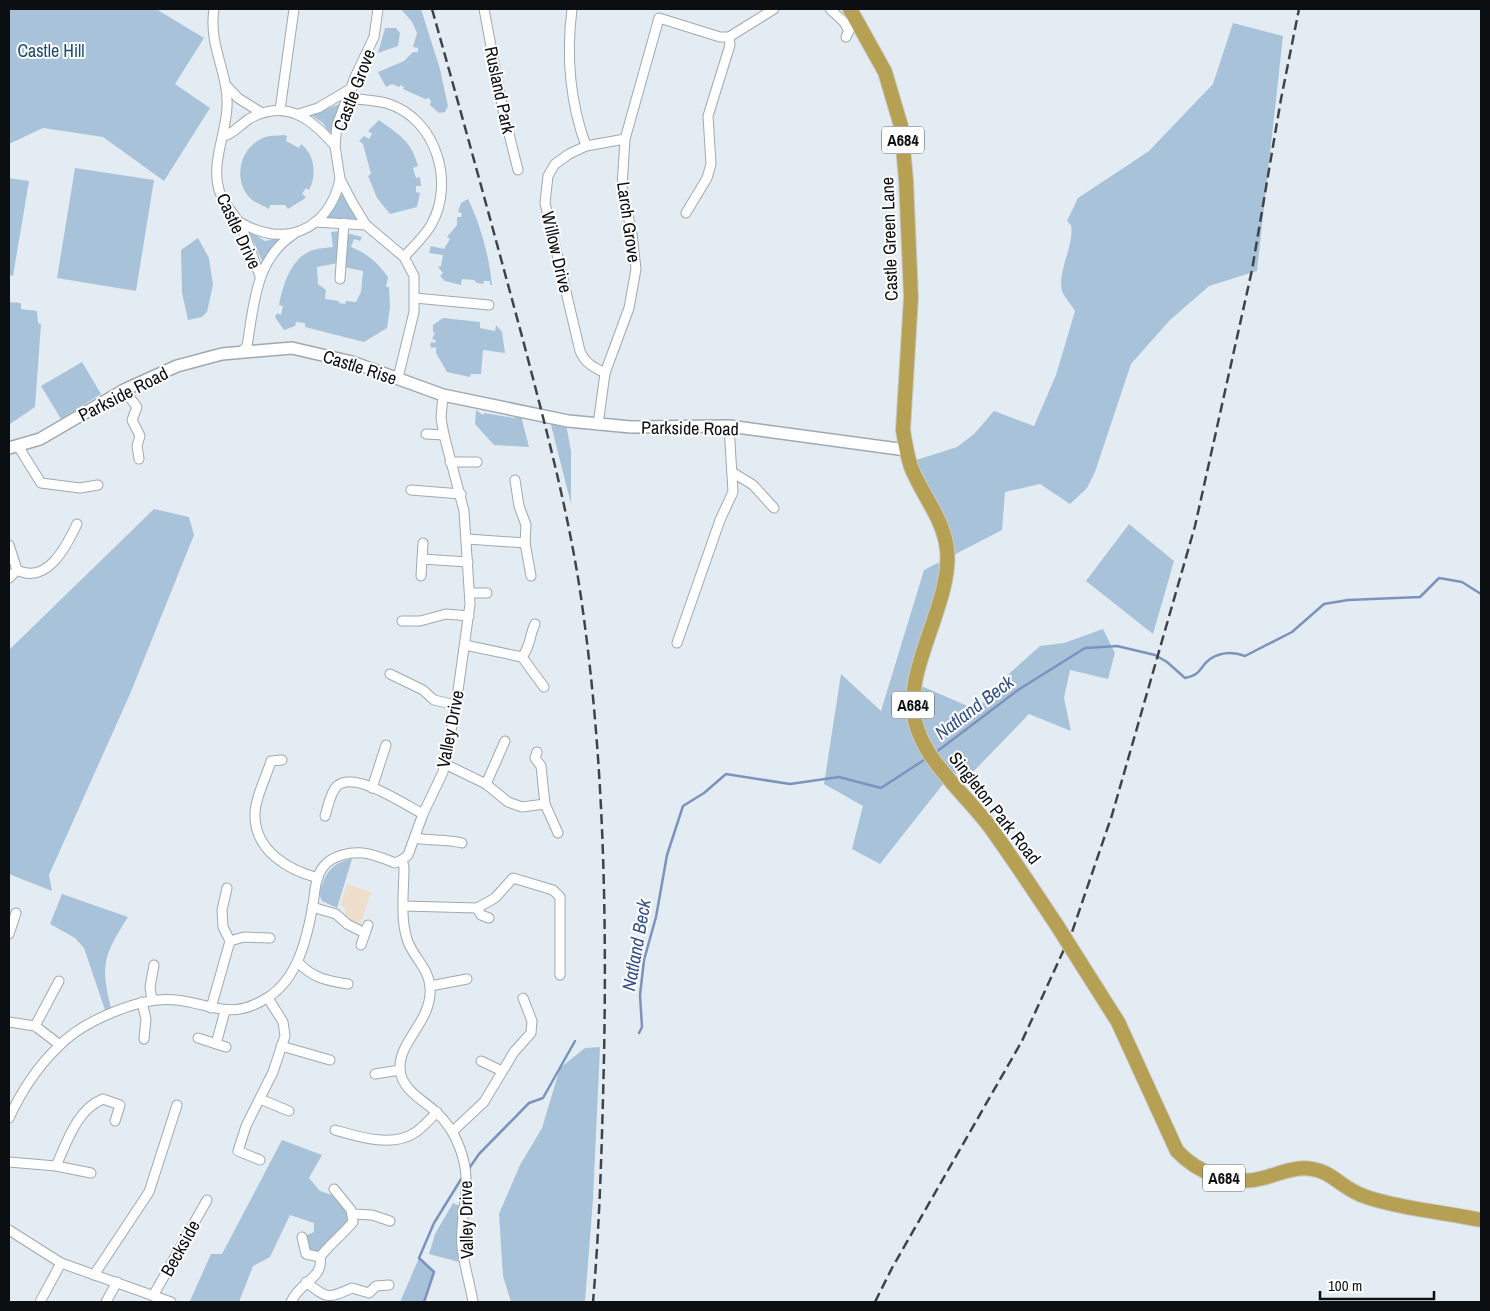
<svg xmlns="http://www.w3.org/2000/svg" width="1490" height="1311" viewBox="0 0 1490 1311" font-family="'Archivo Narrow',sans-serif">
<style>
.industrial{fill:#f0decd}
.green{fill:#a8c3d9}
.lines{fill:none;stroke-linecap:round;stroke-linejoin:round}
.stream{stroke:#7b93bd;stroke-width:2.5}
.minor-casing{stroke:#a0a9af;stroke-width:11}
.tertiary-casing{stroke:#a0a9af;stroke-width:14}
.trunk-casing{stroke:#cacacb;stroke-width:16}
.minor{stroke:#fff;stroke-width:9}
.tertiary{stroke:#fff;stroke-width:11}
.trunk{stroke:#b6a054;stroke-width:14}
.rail{stroke:#404448;stroke-width:2.5;stroke-dasharray:10 5;stroke-linecap:butt}
.trunk-bridge-casing{stroke:#cacacb;stroke-width:16;stroke-linecap:butt}
.trunk-bridge{stroke:#b6a054;stroke-width:14}
.labels{text-anchor:middle;dominant-baseline:central;stroke-width:4;stroke-linejoin:round;paint-order:stroke}
.shield{fill:#fff;stroke:#555759;stroke-width:1}
.shield-label{font-size:16px;font-weight:bold;fill:#0c0f12}
.park-label{font-size:18px;fill:#194b6e;stroke:#fff}
.street-label{font-size:18px;fill:#0c0f12;stroke:#fff}
.water-label{font-size:19px;font-style:italic;fill:#325188;stroke:#fff}
</style>
<rect width="100%" height="100%" fill="#e4ecf3"/>
<path class="industrial" d="M347,884L371,892L361,924L349,920L345,915V907L340,905Z"/>
<g class="green">
<path d="M9,9H156L204,38L175,84L210,108L164,181L103,137L43,128L9,144Z"/>
<path d="M401,9H421L440,69L448,106L445,112L439,113L430,105L431,101L429,98L425,99L403,89L404,87L401,85L399,87L392,84L386,87L378,72L404,61L413,52H418V48L413,47L417,33L412,22Z"/>
<path d="M1233,23L1283,36L1257,271L1209,286L1169,321L1131,364L1095,472L1087,488L1070,504L1040,484L1005,492L1002,530L948,558L912,682L977,710L1002,680L1040,646L1064,643L1103,629L1115,653L1108,679L1070,670L1064,698L1071,731L1029,714L973,772L951,774L880,864L852,849L863,806L824,784L841,674L881,711L924,570L947,558L910,462L957,447L974,434L994,411L1034,426L1056,375L1075,311C1072,305 1064,297 1062,291C1057,272 1075,243 1071,225L1067,221L1078,198L1149,151L1213,84Z"/>
<path d="M385,28H396L400,33L398,46L378,53Z"/>
<path d="M342,103L334,118L330,134L323,123L311,115Z"/>
<path d="M379,120C399,135 411,140 418,166L413,168L416,178L420,177L421,186H416V192L420,193L417,207L390,214L377,198L368,176L371,174L363,144L359,141L364,136L369,139L372,134L368,131Z"/>
<path d="M284,135L287,136L286,141L299,148L301,144C315,155 317,175 309,190L306,188L302,194L306,197L304,199L288,209L285,205H270L269,209C263,205 254,203 249,197C232,177 241,146 265,137C271,135 279,136 284,135Z"/>
<path d="M75,168L154,180L136,291L57,278Z"/>
<path d="M9,178L29,181L13,276L9,275Z"/>
<path d="M342,194L358,219L327,218Z"/>
<path d="M468,199C481,226 489,256 492,285H490V281H484L483,284L477,283L474,280L462,279L461,285L445,281L440,276L443,273L438,267L441,266L443,255L429,253L431,246L444,249L450,239L447,237L457,225V217H461L462,213L458,212L461,203Z"/>
<path d="M249,231L265,241L281,238L262,261Z"/>
<path d="M340,231L338,263L317,267L318,284L326,290L325,299L339,301V303L345,304L346,301L356,302L361,292L363,271L344,267L347,233L362,237L360,241L354,239L351,247C367,253 378,263 388,277L386,287H389L390,307L387,328L364,342L305,327V323L296,322L295,326L284,330L275,317L277,313L281,315L283,306L279,305C283,285 291,257 313,250C319,248 327,248 333,247L331,232Z"/>
<path d="M198,238L209,258L213,285L207,312L202,317L188,320L182,293L181,250Z"/>
<path d="M9,302L21,303V309L37,311L38,323L41,324L35,407L10,424L9,428Z"/>
<path d="M443,318L480,322V328L495,331L496,325L502,332L505,353L483,350L481,374H471L470,377L447,372L436,353V347L432,348L430,346L431,342L435,343L436,340L432,339L435,333L433,332V325Z"/>
<path d="M82,362L101,394L61,419L41,386Z"/>
<path d="M476,410L483,415L484,413L514,418L521,416L529,447L494,445L475,424Z"/>
<path d="M550,421L566,424L571,451V504Z"/>
<path d="M154,509L189,517L194,535L130,694L49,875L52,891L9,874V650Z"/>
<path d="M1129,524L1174,561L1153,634L1086,581Z"/>
<path d="M352,859L337,908L322,901L319,894C325,874 330,863 352,859Z"/>
<path d="M62,894L128,917C104,955 100,963 111,1008L105,1010L84,948L75,938L50,924Z"/>
<path d="M600,1047L593,1199L585,1302H511L503,1276L499,1214L520,1165L542,1128L560,1068L585,1048Z"/>
<path d="M282,1140L322,1155L309,1178L320,1191L335,1196L344,1205L353,1222L320,1257L306,1254L302,1237L314,1232V1223L290,1215L270,1257L253,1266L239,1302L190,1301L211,1254H222Z"/>
<path d="M453,1203L460,1206L457,1240L459,1262L429,1254L435,1234Z"/>
<path d="M419,1258L434,1272L424,1302H400Z"/>
</g>
<g class="lines">
<g class="stream">
<path d="M935,753L1018,690L1085,648L1117,646L1155,655L1167,662L1185,678C1202,675 1199,667 1210,659C1221,652 1234,652 1245,656L1292,632L1324,604L1348,600L1420,597L1439,578L1462,582L1481,594"/>
<path d="M639,1033L642,1027L640,995L644,960L656,917L667,855L683,806L704,793L726,774L790,784L839,777L881,788L927,758"/>
<path d="M468,1170L479,1154L529,1103L543,1098L575,1041"/>
<path d="M424,1302L434,1272L419,1258L434,1223L463,1176"/>
</g>
<g class="minor-casing">
<g id="minor">
<path d="M214,9C208,46 229,73 227,107C226,134 211,163 219,190C223,203 232,211 239,223C248,240 253,258 260,276"/>
<path d="M378,9L374,37L355,77L337,125L335,146L340,179L352,202L366,225L404,257L414,276V312L398,378"/>
<path d="M484,9L503,110L518,170"/>
<path d="M572,9C566,56 570,102 586,146"/>
<path d="M830,9L844,22L849,31L846,37"/>
<path d="M225,84L238,98L262,113"/>
<path d="M348,98C361,100 377,100 389,104C437,120 455,184 431,225C424,237 413,247 404,257"/>
<path d="M280,110L294,9"/>
<path d="M299,114L318,108L352,88"/>
<path d="M224,136C233,134 241,124 249,119C286,98 312,119 335,146"/>
<path d="M686,213L707,178L711,164L708,116L730,45L729,37L774,9"/>
<path d="M238,221C282,249 329,232 340,179"/>
<path d="M315,222L366,225"/>
<path d="M340,279L344,223"/>
<path d="M415,298L489,305"/>
<path d="M242,351L247,346C254,305 255,259 294,234"/>
<path d="M605,373C593,367 585,363 580,351L545,203L548,176L555,164L569,154L586,146L625,139"/>
<path d="M124,390L137,407L132,420L140,436L137,446L139,459"/>
<path d="M443,395L441,418L444,435L464,511L470,604L456,705L443,772L423,814L408,855L402,860L404,867C404,890 400,917 407,939C412,956 428,967 430,986C433,1022 398,1040 400,1070C402,1090 423,1100 436,1112C446,1121 454,1133 459,1146C475,1186 459,1209 462,1247C464,1265 470,1284 473,1302"/>
<path d="M598,425L605,373L629,308L636,269L632,234L622,187L625,139L659,18L720,37H729"/>
<path d="M426,434L444,435"/>
<path d="M18,446L41,483L80,488L98,485"/>
<path d="M450,462H477"/>
<path d="M732,472L753,485L774,508"/>
<path d="M515,480L519,506L526,525L525,543L531,576"/>
<path d="M411,490L461,494"/>
<path d="M467,539L525,543"/>
<path d="M9,545L17,570C47,585 66,547 77,524"/>
<path d="M422,559L468,562"/>
<path d="M421,576L423,543"/>
<path d="M9,578L17,570"/>
<path d="M470,593H487"/>
<path d="M402,621H420L446,614L469,616"/>
<path d="M677,643L720,520L733,492L729,426"/>
<path d="M465,645L522,657L544,687"/>
<path d="M522,657C531,646 529,636 535,624"/>
<path d="M390,674L423,690L434,700L456,705"/>
<path d="M537,752L535,758L541,766L545,804L558,833"/>
<path d="M282,760L271,761C266,778 254,800 255,817C256,851 288,870 318,878"/>
<path d="M445,764L486,784L508,802L522,807L545,804"/>
<path d="M486,784L505,741"/>
<path d="M372,788L386,745"/>
<path d="M325,816C328,807 330,793 337,786C355,770 405,805 423,814"/>
<path d="M415,838C431,841 446,839 462,843"/>
<path d="M404,906L477,908L495,898L513,878L553,890L560,897V975"/>
<path d="M312,907L336,914L347,924L365,933"/>
<path d="M477,908L481,915L489,918"/>
<path d="M9,934L16,913"/>
<path d="M230,941L244,937L270,938"/>
<path d="M361,945L368,925"/>
<path d="M298,962C312,978 328,981 348,984"/>
<path d="M430,986L467,979"/>
<path d="M152,1000L150,987L154,965"/>
<path d="M142,1002L146,1019L144,1039"/>
<path d="M211,1008L230,941L223,927L222,910L227,888"/>
<path d="M9,1022L35,1026L60,1045"/>
<path d="M35,1026L59,981"/>
<path d="M198,1038L226,1047"/>
<path d="M216,1044L225,1011"/>
<path d="M281,1046L330,1060"/>
<path d="M481,1061L502,1071"/>
<path d="M375,1074L400,1070"/>
<path d="M260,1099L289,1111"/>
<path d="M9,1118C21,1092 38,1066 59,1046C83,1021 141,996 176,1000C213,1004 230,1021 267,998C298,979 307,938 313,905C315,892 315,876 324,866C333,855 350,852 363,853C374,854 385,859 395,863L402,860"/>
<path d="M335,1130C359,1137 393,1148 416,1132C424,1126 430,1119 437,1112"/>
<path d="M453,1131L484,1102L514,1052L531,1033L532,1021L523,998"/>
<path d="M260,1160L238,1151L246,1126L273,1072L285,1036L283,1022L268,998"/>
<path d="M9,1162L56,1166C67,1142 77,1109 103,1099L120,1105L115,1121"/>
<path d="M56,1166L91,1173"/>
<path d="M353,1214L372,1215L390,1221"/>
<path d="M9,1230L61,1263L171,1302"/>
<path d="M302,1237L306,1254L320,1257"/>
<path d="M94,1275L149,1192L177,1105"/>
<path d="M306,1282C328,1299 327,1299 352,1288L369,1293L376,1286L389,1285"/>
<path d="M153,1296L207,1200"/>
<path d="M40,1302L61,1263"/>
<path d="M106,1302L117,1282"/>
<path d="M291,1302C300,1281 324,1279 320,1257C330,1244 342,1235 353,1222L351,1210L334,1189"/>
</g>
</g>
<g class="tertiary-casing">
<path id="tertiary" d="M9,448L40,439L124,390L177,366L222,354L292,348L352,362L443,395L568,421L631,427L729,426L906,450"/>
</g>
<g class="trunk-casing">
<g id="trunk">
<path d="M850,9L885,72L901,126L906,180L911,297L903,430C905,443 907,455 911,467C922,495 944,519 947,550C952,595 914,654 913,701C911,752 963,790 990,827C1014,860 1036,894 1058,927"/>
<path d="M1080,962L1118,1022L1177,1151C1198,1173 1232,1187 1263,1178C1278,1174 1296,1166 1312,1169C1329,1171 1340,1185 1355,1192C1362,1196 1372,1199 1380,1201C1413,1210 1448,1213 1481,1220"/>
</g>
</g>
<use href="#minor" class="minor"/>
<use href="#tertiary" class="tertiary"/>
<use href="#trunk" class="trunk"/>
<g class="rail">
<path d="M432,9C463,119 493,229 523,340C544,421 566,502 579,584C603,741 607,900 604,1058C602,1140 600,1221 593,1302"/>
<path d="M875,1302L892,1268L1022,1041L1072,932L1112,815L1195,526L1252,270L1281,99L1299,9"/>
</g>
<g class="trunk-bridge-casing">
<path id="trunk-bridge" d="M1058,927L1080,962"/>
</g>
<use href="#trunk-bridge" class="trunk-bridge"/>
</g>
<g class="labels">
<g class="shield">
<rect x="882" y="126.5" width="42" height="27" rx="4"/>
<rect x="892" y="691.5" width="42" height="27" rx="4"/>
<rect x="1203" y="1164.5" width="42" height="27" rx="4"/>
</g>
<g class="shield-label">
<text x="903" y="140">A684</text>
<text x="913" y="705">A684</text>
<text x="1224" y="1178">A684</text>
</g>
<g class="park-label">
<text x="51" y="50">Castle Hill</text>
</g>
<g class="street-label">
<text transform="translate(354 90) rotate(-69)">Castle Grove</text>
<text transform="translate(500 90) rotate(78)">Rusland Park</text>
<text transform="translate(629 222) rotate(82)">Larch Grove</text>
<text transform="translate(239 231) rotate(65)">Castle Drive</text>
<text transform="translate(889 239) rotate(-92)">Castle Green Lane</text>
<text transform="translate(557 252) rotate(77)">Willow Drive</text>
<text transform="translate(360 367) rotate(18)">Castle Rise</text>
<text transform="translate(123 394) rotate(-27)">Parkside Road</text>
<text transform="translate(690 428) rotate(1)">Parkside Road</text>
<text transform="translate(450 729) rotate(-79)">Valley Drive</text>
<text transform="translate(995 808) rotate(52)">Singleton Park Road</text>
<text transform="translate(466 1220) rotate(-91)">Valley Drive</text>
<text transform="translate(180 1248) rotate(-61)">Beckside</text>
</g>
<g class="water-label">
<text transform="translate(974 707) rotate(-37)">Natland Beck</text>
<text transform="translate(636 945) rotate(-80)">Natland Beck</text>
</g>
</g>
<rect width="1490" height="1311" fill="none" stroke="#0c0f12" stroke-width="20"/>
<path d="M1320 1291v8h114v-8" fill="none" stroke="#0c0f12" stroke-width="2.5"/>
<text x="1328" y="1291" font-size="15" fill="#0c0f12" stroke="#ffffff" stroke-width="4" paint-order="stroke">100 m</text>
</svg>
